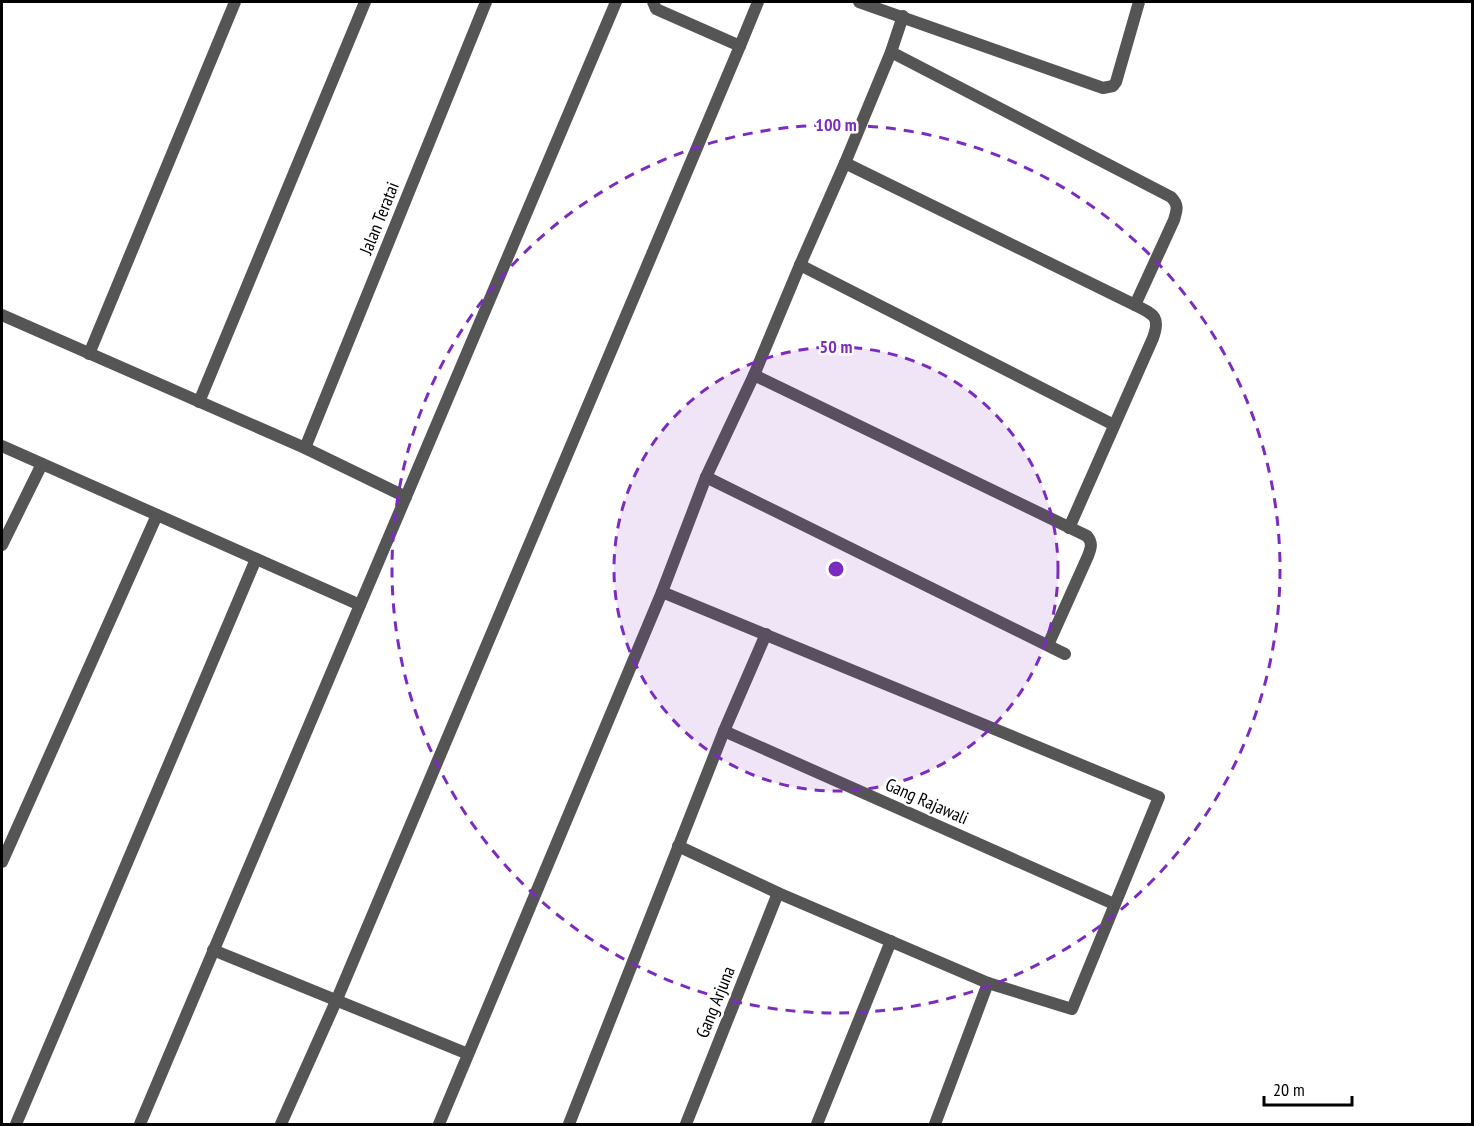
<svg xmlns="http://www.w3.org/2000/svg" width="1474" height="1126" viewBox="0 0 1474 1126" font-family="'PT Sans Narrow',sans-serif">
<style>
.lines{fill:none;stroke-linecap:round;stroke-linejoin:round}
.street{stroke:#555;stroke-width:12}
.ring{fill:none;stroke:#7b2cbf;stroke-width:3;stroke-dasharray:10 8}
.labels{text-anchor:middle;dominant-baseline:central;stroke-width:5;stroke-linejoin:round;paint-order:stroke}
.street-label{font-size:18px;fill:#000;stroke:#fff}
.centre{fill:#7b2cbf;stroke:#fff;stroke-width:3}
.ring-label{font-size:18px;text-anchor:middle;font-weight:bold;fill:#7b2cbf;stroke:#fff;stroke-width:5;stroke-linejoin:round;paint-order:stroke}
</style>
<rect width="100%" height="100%" fill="#fff"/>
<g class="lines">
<g class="street">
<path d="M859,2L1103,88L1113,86L1116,82L1139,2"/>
<path d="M740,46L758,2"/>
<path d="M891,52L1171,197C1179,205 1177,210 1174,220L1135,305"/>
<path d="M845,163L1135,305C1153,314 1161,316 1153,338L1069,528"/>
<path d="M800,265L1114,425"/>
<path d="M2,315L305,448L406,497"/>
<path d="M89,354L235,2"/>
<path d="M754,375L1087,536C1093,543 1091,548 1088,556L1048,645"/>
<path d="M199,402L365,2"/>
<path d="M2,446L360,605L140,1124"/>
<path d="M305,448L486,2"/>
<path d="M706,477L1065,654"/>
<path d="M2,545L42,464"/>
<path d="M662,592L1159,797L1072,1009L988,983L935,1124"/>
<path d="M360,605L616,2"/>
<path d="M724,731L1114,904"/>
<path d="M678,846L778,893L988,983"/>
<path d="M2,862L157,515"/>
<path d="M213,950L468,1054"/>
<path d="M16,1124L256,559"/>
<path d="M281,1124L337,999L740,46L656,9L653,2"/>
<path d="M439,1124L662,592L706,477L754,375L800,265L845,163L891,52L903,16"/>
<path d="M569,1124L724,731L766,634"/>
<path d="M686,1124L778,893"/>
<path d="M817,1124L891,941"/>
</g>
</g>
<circle cx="836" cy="569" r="222" fill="#7b2cbf" fill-opacity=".12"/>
<g class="ring">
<circle cx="836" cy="569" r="222"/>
<circle cx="836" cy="569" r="444"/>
</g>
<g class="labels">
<g class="street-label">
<text transform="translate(379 218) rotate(-68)">Jalan Teratai</text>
<text transform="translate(927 801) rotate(24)">Gang Rajawali</text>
<text transform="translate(715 1002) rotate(-68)">Gang Arjuna</text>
</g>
</g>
<circle cx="836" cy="569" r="9" class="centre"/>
<g class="ring-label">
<text x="836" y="131">100 m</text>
<text x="836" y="353">50 m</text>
</g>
<rect width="1474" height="1126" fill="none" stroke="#000000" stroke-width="6"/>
<path d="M1264 1096v9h88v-9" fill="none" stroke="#000000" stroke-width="3"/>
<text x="1273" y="1096" font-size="18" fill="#000000" stroke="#ffffff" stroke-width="4.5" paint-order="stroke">20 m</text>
</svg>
